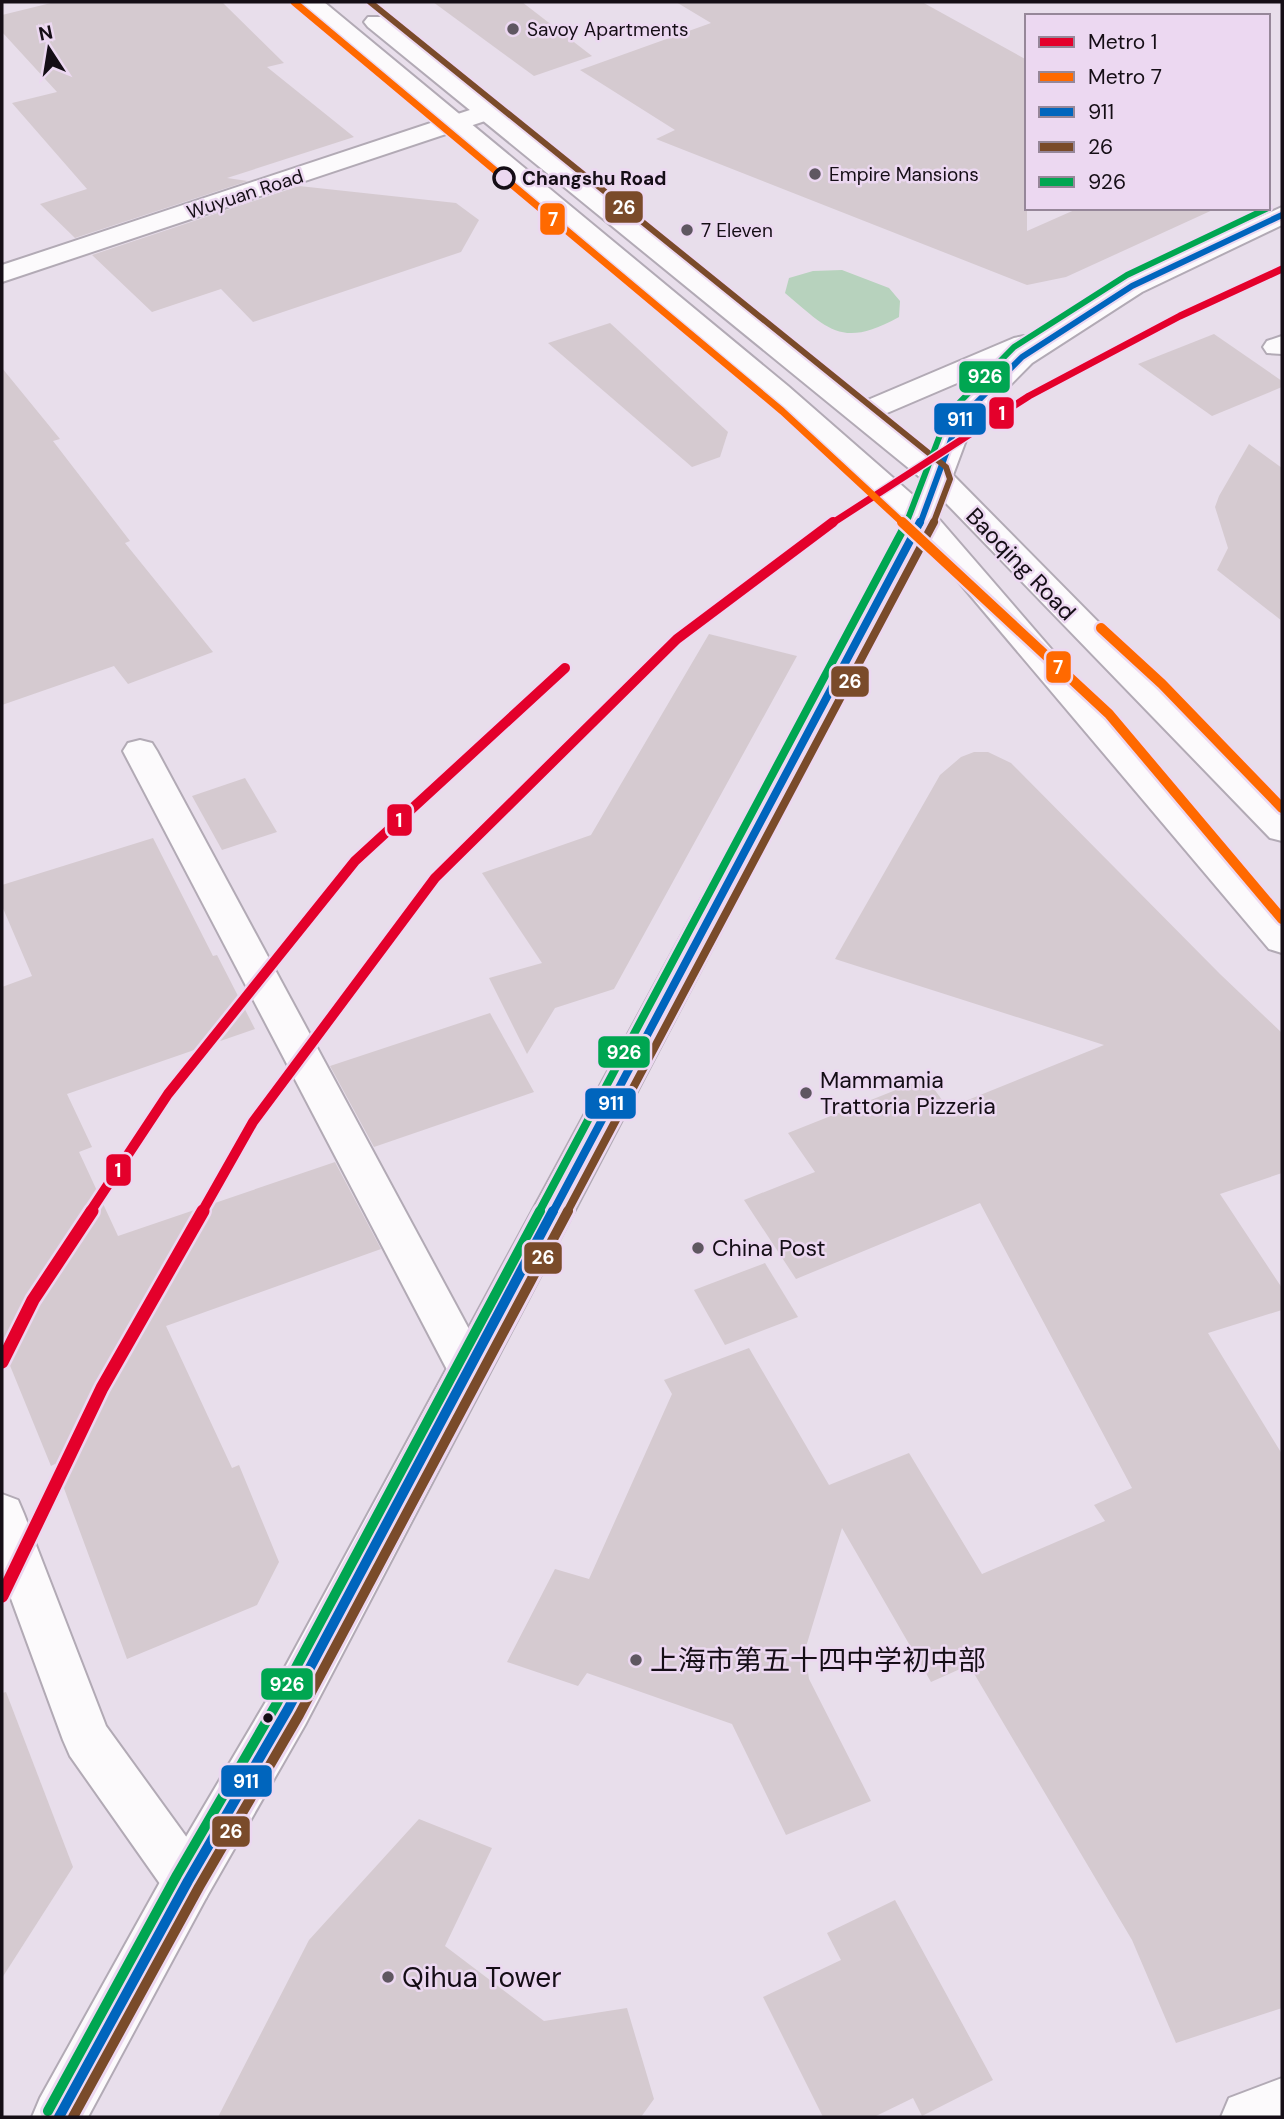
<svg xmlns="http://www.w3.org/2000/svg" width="1284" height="2119" viewBox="0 0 1284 2119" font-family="'DM Sans','Noto Sans SC',sans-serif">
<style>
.green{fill:#b7d2bd}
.building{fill:#d5cad0}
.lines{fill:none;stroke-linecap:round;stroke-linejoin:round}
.minor-casing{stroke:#b2aab5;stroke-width:4}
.major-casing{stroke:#b2aab5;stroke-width:4}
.minor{fill:#fcfafc;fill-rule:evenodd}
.major{fill:#fcfafc;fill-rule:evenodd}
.bus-1-far2-casing{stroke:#ecd8f1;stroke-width:10}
.bus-1-far1-casing{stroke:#ecd8f1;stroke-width:13}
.bus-1-casing{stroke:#ecd8f1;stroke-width:16}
.bus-2-far2-casing{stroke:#ecd8f1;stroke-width:10}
.bus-2-far1-casing{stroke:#ecd8f1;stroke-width:13}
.bus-2-casing{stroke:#ecd8f1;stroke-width:16}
.bus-3-far2-casing{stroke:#ecd8f1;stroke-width:10}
.bus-3-far1-casing{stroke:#ecd8f1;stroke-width:13}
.bus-3-casing{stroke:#ecd8f1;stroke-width:16}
.bus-1-far2{stroke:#0065bd;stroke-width:6}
.bus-1-far1{stroke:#0065bd;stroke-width:8}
.bus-1{stroke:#0065bd;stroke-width:10}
.bus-2-far2{stroke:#7a4b2a;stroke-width:6}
.bus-2-far1{stroke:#7a4b2a;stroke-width:8}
.bus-2{stroke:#7a4b2a;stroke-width:10}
.bus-3-far2{stroke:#00a651;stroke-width:6}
.bus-3-far1{stroke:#00a651;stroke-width:8}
.bus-3{stroke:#00a651;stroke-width:10}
.metro-1-far2-casing{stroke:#ecd8f1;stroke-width:10}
.metro-1-far1-casing{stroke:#ecd8f1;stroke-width:15}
.metro-1-casing{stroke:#ecd8f1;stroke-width:18}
.metro-2-far1-casing{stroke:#ecd8f1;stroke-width:10}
.metro-2-casing{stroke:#ecd8f1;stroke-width:15}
.metro-1-far2{stroke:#e4002b;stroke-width:7}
.metro-1-far1{stroke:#e4002b;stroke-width:10}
.metro-1{stroke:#e4002b;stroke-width:13}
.metro-2-far1{stroke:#ff6900;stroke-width:7}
.metro-2{stroke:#ff6900;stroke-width:10}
.poi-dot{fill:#5f5761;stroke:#ecd8f1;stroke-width:2.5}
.stop-dot{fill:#ecd8f1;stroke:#150e16;stroke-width:3.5}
.bus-dot{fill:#150e16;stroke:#ecd8f1;stroke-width:2.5}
.labels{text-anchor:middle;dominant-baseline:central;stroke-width:5;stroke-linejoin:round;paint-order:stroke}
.far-poi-label{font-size:19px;fill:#150e16;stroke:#ecd8f1;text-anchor:start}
.far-stop-label{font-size:19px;font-weight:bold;fill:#150e16;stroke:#ecd8f1;text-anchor:start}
.far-street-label{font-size:19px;fill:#150e16;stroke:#ecd8f1}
.street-label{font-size:23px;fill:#150e16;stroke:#ecd8f1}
.poi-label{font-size:23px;fill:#150e16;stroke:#ecd8f1;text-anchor:start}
.near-poi-label{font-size:28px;fill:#150e16;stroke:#ecd8f1;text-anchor:start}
.line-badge{stroke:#ecd8f1;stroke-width:2.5}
.badge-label{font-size:19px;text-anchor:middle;font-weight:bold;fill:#fff}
</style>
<rect width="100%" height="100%" fill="#e8deeb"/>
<path class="green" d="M842,270L889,288L900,301L899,317C842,348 830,331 785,293L789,278L813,271Z"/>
<g class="building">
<path d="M55,2H222L284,63L267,67L354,137L227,178L248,181L75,238L40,204L87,189L12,103L57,92L2,32V15Z"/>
<path d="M433,2H522L592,56L534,76Z"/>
<path d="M676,2H922L1027,60V231L1079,208H1217L1066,277L1027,285L656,139L675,130L580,70L711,23Z"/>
<path d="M299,186L456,203L479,220L461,252L253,322L221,289L152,312L92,255Z"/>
<path d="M610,323L728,432L720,457L692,467L548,343Z"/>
<path d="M1214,334L1282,381V387L1212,416L1138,364Z"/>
<path d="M2,368L60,439L53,441L130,541L125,543L213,652L128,684L114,666L2,705Z"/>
<path d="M1249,444L1282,468V621L1217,570L1228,548L1215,507L1219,496Z"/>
<path d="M709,634L797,656L614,989L555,1008L527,1054L489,978L542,963L482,873L591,835Z"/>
<path d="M974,752H988L1011,763L1220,974L1282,1033V1173L1220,1194L1282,1288V1310L1208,1333L1282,1454V2008L1176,2043L1132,1940L969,1665L931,1682L842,1528L805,1650L809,1679L871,1801L786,1835L732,1724L587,1673L578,1686L507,1662L555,1569L589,1579L672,1394L664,1380L749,1348L829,1485L909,1453L982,1574L1105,1521L1094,1505L1132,1488L980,1203L796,1279L744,1200L815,1172L788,1133L926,1078L948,1108L1104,1045L835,959L940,775L961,757Z"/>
<path d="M245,778L277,832L222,850L192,796Z"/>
<path d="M153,838L213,956L217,955L255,1029L67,1094L92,1147L79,1152L118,1236L335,1162L381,1249L166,1326L232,1468L239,1465L279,1562L257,1605L127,1659L55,1464L51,1466L2,1346V987L32,976L2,906V885Z"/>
<path d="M490,1013L534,1092L374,1147L330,1066Z"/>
<path d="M765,1263L798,1317L725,1345L694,1290Z"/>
<path d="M6,1692L73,1867L2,1978V1693Z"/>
<path d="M419,1819L492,1848L445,1946L544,2021L627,2008L654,2099L641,2117H218L309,1940Z"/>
<path d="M895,1900L993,2080L922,2116L913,2098L874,2117H823L763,1997L841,1960L827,1933Z"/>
</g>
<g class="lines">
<g class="minor-casing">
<g id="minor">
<path d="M488,104L497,107L501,112L497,117L2,282V265Z"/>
<path d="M1282,336V354L1267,353L1263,347L1267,341Z"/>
<path d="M140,740L152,743L157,751L484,1357L490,1370L484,1383L469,1388L454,1383L123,751L128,743Z"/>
<path d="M2,1494L18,1500L24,1514L106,1726L206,1864L213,1881L206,1898L188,1906L170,1898L70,1756L63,1740L2,1574Z"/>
</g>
</g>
<g class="major-casing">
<g id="major">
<path d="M298,2H324L788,386L915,497L922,479L368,27L364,22L368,17H384L863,402L1014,338L1024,336L1033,338L1122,280L1282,207V225L1142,292L1032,363L972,424L953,475L1282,808V841L1270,838L944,501L938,518L1282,916V953L1269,949L925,542L305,1725L206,1898L88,2117H32L40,2098L170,1864L271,1693L906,521L768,398ZM997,366L948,415L930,456L880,416Z"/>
<path d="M1282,2078V2117H1221L1229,2098Z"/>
</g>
</g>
<use href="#minor" class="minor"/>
<use href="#major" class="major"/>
<g class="bus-1-far2-casing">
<path id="bus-1-far2" d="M920,524L958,421L1022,357L1132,286L1282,215"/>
</g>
<g class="bus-1-far1-casing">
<path id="bus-1-far1" d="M553,1212L920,522"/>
</g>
<g class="bus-1-casing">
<path id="bus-1" d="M59,2117L188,1881L288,1709L553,1211"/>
</g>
<g class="bus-2-far2-casing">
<path id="bus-2-far2" d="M370,2L946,467L950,479L933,524"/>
</g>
<g class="bus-2-far1-casing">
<path id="bus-2-far1" d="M567,1212L934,522"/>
</g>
<g class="bus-2-casing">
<path id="bus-2" d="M73,2117L199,1887L299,1715L568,1211"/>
</g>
<g class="bus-3-far2-casing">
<path id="bus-3-far2" d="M906,524L948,414L1014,347L1127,275L1268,208"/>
</g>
<g class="bus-3-far1-casing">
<path id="bus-3-far1" d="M539,1212L907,522"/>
</g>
<g class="bus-3-casing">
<path id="bus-3" d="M48,2111L177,1875L277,1703L540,1211"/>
</g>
<use href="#bus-1-far2" class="bus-1-far2"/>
<use href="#bus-1-far1" class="bus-1-far1"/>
<use href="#bus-1" class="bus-1"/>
<use href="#bus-2-far2" class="bus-2-far2"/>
<use href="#bus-2-far1" class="bus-2-far1"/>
<use href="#bus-2" class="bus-2"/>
<use href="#bus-3-far2" class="bus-3-far2"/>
<use href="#bus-3-far1" class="bus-3-far1"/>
<use href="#bus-3" class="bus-3"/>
<g class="metro-1-far2-casing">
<path id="metro-1-far2" d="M831,524L1029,396L1180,316L1282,269"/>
</g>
<g class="metro-1-far1-casing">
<g id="metro-1-far1">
<path d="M90,1212L168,1094L355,861L565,668"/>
<path d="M202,1212L253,1122L435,878L677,639L833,522"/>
</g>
</g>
<g class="metro-1-casing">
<g id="metro-1">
<path d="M2,1362L33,1300L92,1211"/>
<path d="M2,1596L102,1388L203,1211"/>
</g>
</g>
<g class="metro-2-far1-casing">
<path id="metro-2-far1" d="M294,2L782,411L904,524"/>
</g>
<g class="metro-2-casing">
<g id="metro-2">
<path d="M902,522L1109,714L1282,919"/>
<path d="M1101,628L1162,684L1282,808"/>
</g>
</g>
<use href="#metro-1-far2" class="metro-1-far2"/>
<use href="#metro-1-far1" class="metro-1-far1"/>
<use href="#metro-1" class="metro-1"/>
<use href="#metro-2-far1" class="metro-2-far1"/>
<use href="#metro-2" class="metro-2"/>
</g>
<g class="poi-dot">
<circle cx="513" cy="29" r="7"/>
<circle cx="815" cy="174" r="7"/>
<circle cx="687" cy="230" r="7"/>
<circle cx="806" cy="1093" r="7"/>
<circle cx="698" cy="1248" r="7"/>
<circle cx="636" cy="1660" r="7"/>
<circle cx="388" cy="1977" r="7"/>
</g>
<circle class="stop-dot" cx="504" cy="178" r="10"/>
<circle class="bus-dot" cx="268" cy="1718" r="6"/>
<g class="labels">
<g class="far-poi-label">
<text x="527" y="29">Savoy Apartments</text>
<text x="829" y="174">Empire Mansions</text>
<text x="701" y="230">7 Eleven</text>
</g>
<g class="far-stop-label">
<text x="522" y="178">Changshu Road</text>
</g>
<g class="far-street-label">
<text transform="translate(245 194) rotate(-18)">Wuyuan Road</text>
</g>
<g class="street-label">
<text transform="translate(1021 564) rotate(46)">Baoqing Road</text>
</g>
<g class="poi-label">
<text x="820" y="1080">Mammamia<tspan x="820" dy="26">Trattoria Pizzeria</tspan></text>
<text x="712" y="1248">China Post</text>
</g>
<g class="near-poi-label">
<text x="650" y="1660">上海市第五十四中学初中部</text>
<text x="402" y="1977">Qihua Tower</text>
</g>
</g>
<g class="line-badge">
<rect x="604" y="190" width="40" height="34" rx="7" fill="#7a4b2a"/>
<rect x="539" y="202" width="27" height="34" rx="7" fill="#ff6900"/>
<rect x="958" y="360" width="53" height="34" rx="7" fill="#00a651"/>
<rect x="988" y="396" width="27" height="34" rx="7" fill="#e4002b"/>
<rect x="933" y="402" width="54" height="34" rx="7" fill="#0065bd"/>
<rect x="1045" y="650" width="27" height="34" rx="7" fill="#ff6900"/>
<rect x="830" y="665" width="40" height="33" rx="7" fill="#7a4b2a"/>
<rect x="386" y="803" width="27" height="34" rx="7" fill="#e4002b"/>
<rect x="597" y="1035" width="54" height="34" rx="7" fill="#00a651"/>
<rect x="584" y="1087" width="53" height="33" rx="7" fill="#0065bd"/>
<rect x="105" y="1153" width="27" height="34" rx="7" fill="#e4002b"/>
<rect x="523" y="1241" width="40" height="34" rx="7" fill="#7a4b2a"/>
<rect x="260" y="1667" width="54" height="34" rx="7" fill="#00a651"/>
<rect x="220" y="1764" width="53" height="34" rx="7" fill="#0065bd"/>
<rect x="211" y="1815" width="40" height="33" rx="7" fill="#7a4b2a"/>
</g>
<g class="badge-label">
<text x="624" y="214">26</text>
<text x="553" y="226">7</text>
<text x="985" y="383">926</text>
<text x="1002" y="420">1</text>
<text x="960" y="426">911</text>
<text x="1058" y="674">7</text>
<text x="850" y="688">26</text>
<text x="399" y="827">1</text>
<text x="624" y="1059">926</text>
<text x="611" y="1110">911</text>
<text x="118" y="1177">1</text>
<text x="543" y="1264">26</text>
<text x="287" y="1691">926</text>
<text x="246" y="1788">911</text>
<text x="231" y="1838">26</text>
</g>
<rect width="1284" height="2119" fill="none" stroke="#150e16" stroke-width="7"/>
<rect x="1025" y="14" width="245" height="196" fill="#ecd8f1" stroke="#968799" stroke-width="2"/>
<rect x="1039" y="37" width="35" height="10" fill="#e4002b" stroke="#968799" stroke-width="2"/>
<text x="1088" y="49" font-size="21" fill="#150e16">Metro 1</text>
<rect x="1039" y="72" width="35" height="10" fill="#ff6900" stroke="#968799" stroke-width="2"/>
<text x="1088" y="84" font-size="21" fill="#150e16">Metro 7</text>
<rect x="1039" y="107" width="35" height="10" fill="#0065bd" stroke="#968799" stroke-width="2"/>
<text x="1088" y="119" font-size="21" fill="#150e16">911</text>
<rect x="1039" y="142" width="35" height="10" fill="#7a4b2a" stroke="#968799" stroke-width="2"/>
<text x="1088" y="154" font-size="21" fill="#150e16">26</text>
<rect x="1039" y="177" width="35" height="10" fill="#00a651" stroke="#968799" stroke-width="2"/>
<text x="1088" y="189" font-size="21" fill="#150e16">926</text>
<g transform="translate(49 49) rotate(348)" stroke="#ecd8f1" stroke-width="5" paint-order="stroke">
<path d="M0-5L12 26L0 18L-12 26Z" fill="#150e16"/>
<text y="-10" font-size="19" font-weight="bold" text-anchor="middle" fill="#150e16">N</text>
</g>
</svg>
